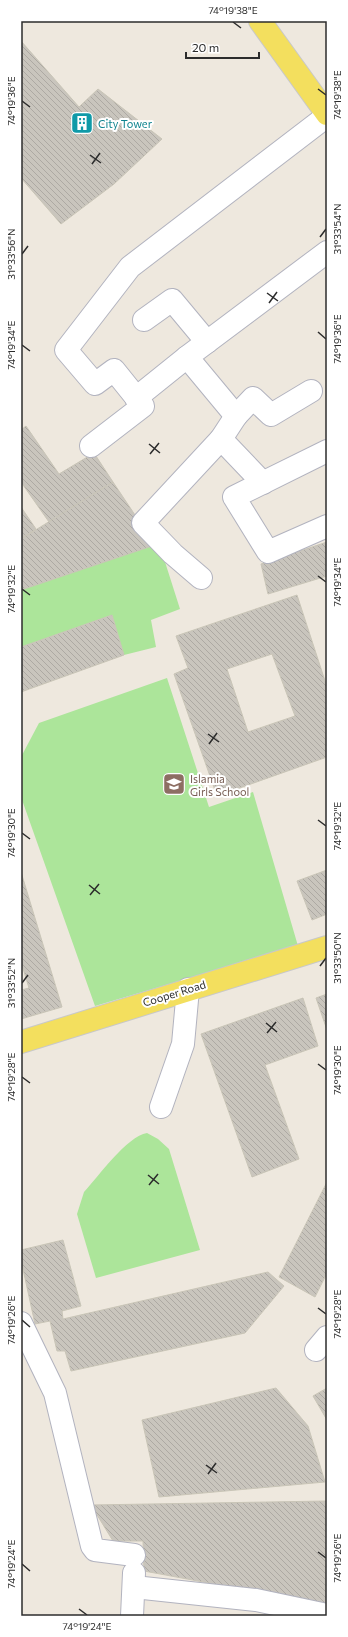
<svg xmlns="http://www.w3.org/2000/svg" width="348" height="1637" viewBox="0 0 348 1637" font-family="Commissioner,sans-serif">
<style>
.green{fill:#ace59a}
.building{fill:url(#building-back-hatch);stroke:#c9c5b7;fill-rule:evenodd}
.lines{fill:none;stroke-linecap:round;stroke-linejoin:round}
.minor-casing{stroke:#b2b3bf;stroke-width:24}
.major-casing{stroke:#c8c8c8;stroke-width:24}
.minor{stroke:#fff;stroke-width:22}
.major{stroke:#f3df5e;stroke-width:22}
.ticks{fill:none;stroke:#2c2c2c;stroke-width:1.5}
.labels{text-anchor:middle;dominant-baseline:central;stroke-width:4;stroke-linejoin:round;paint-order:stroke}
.culture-label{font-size:11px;fill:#0d838f;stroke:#fff;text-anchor:start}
.education-label{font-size:11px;fill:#785e54;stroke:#fff;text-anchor:start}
.street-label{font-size:11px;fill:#2c2c2c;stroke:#fff}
.neatline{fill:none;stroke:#2c2c2c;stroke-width:1.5}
.ticks-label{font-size:10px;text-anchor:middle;fill:#2c2c2c}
</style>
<defs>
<pattern id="building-back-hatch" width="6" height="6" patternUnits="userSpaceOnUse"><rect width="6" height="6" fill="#c9c5bd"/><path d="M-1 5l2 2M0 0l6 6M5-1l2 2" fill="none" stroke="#ada9a3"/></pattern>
</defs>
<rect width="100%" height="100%" fill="#eee8de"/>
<g class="green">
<path d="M159,543L180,609L151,620L156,647L124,655L112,615L21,647V590Z"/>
<path d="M167,678L209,807L253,792L298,946L95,1006L21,797V757L39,723Z"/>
<path d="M147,1133L158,1139L169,1149L200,1250L96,1278L77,1214L84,1192C98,1177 127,1136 147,1133Z"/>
</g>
<g class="building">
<path d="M21,41L79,107L98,89L162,139L114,184L61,224L21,178Z"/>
<path d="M26,426L59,474L94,453L113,482L49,522L21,482V430Z"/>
<path d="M113,482L155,545L21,590V539Z"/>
<path d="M21,507L36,529L21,539Z"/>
<path d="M327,542V576L268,594L261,564Z"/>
<path d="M297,595L327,687V757L217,796L174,674L188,668L176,636ZM272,654L295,716L248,732L227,669Z"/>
<path d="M112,615L124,655L21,692V647Z"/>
<path d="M327,870V914L312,920L297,881Z"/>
<path d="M21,872L62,1007L21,1019V990L29,988L21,962Z"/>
<path d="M327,994V1030L316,998Z"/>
<path d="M303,998L318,1046L265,1065L299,1159L252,1177L201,1034Z"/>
<path d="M327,1182V1273L315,1297L279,1277Z"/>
<path d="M63,1240L81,1306L62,1311L63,1319L268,1272L284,1286L245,1333L71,1371L65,1351H57L50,1321L35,1324L21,1260V1250Z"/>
<path d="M276,1388L308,1426L325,1482L159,1497L142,1420Z"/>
<path d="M327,1388V1420L313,1396Z"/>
<path d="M327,1501V1605L144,1571L143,1541H113L91,1505Z"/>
</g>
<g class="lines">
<g class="minor-casing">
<g id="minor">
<path d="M144,320L172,300L207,342"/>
<path d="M136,398L187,357"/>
<path d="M236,416L187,357L327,252"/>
<path d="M221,439L263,483"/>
<path d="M91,446L143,406L114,370L95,384L66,350L130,267L327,116"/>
<path d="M327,451L234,497L268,552L327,526"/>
<path d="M201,578L173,554L143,523L221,439L236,416L253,398L271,415L311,391"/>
<path d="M161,1107L183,1044L188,989"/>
<path d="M21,1323L55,1393L92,1546L95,1550L134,1555"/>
<path d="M316,1350L327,1337"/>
<path d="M134,1587L256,1600L327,1615"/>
<path d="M132,1616L134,1573"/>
</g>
</g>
<g class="major-casing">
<g id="major">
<path d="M260,21L327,114"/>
<path d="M21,1042L327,947"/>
</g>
</g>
<use href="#minor" class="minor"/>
<use href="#major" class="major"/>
</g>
<path class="ticks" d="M233,22L241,28M318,89L326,95M22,101L30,107M90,155L101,163M92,164L100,153M320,237L326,229M22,254L28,246M267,293L278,301M269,303L277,292M318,332L326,339M22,345L30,351M149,444L160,453M150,454L159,443M318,576L326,582M22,589L30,595M208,734L219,742M209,744L217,733M318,820L326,826M22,833L30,839M89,885L100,894M90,895L99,884M320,966L326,958M22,983L28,975M266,1023L277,1032M267,1033L276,1022M318,1064L326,1070M22,1077L30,1083M148,1175L159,1184M149,1185L158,1174M318,1308L326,1314M22,1320L30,1327M206,1465L217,1473M208,1474L216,1463M318,1552L326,1558M22,1564L30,1571M79,1609L87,1615"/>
<defs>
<g id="building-square" transform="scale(1.15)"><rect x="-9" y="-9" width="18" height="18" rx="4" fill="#0f9aa8" stroke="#fff"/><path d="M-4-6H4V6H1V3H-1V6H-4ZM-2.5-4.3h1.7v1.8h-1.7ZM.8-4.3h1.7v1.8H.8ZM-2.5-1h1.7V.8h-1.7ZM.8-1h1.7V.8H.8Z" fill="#fff"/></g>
<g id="school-square" transform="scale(1.15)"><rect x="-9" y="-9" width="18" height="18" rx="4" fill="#8d6e63" stroke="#fff"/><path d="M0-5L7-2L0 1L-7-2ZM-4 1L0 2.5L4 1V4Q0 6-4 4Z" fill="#fff"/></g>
</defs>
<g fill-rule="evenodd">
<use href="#building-square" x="82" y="123"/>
<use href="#school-square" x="174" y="784"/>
</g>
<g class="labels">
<g class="culture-label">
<text x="98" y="123">City Tower</text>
</g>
<g class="education-label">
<text x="190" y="778">Islamia<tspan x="190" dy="13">Girls School</tspan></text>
</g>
<g class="street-label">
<text transform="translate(174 993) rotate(-17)">Cooper Road</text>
</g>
</g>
<rect width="348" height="1637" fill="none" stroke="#ffffff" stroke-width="44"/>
<path d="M186 52v6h73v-6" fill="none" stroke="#2c2c2c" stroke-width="2"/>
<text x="192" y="52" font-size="12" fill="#2c2c2c" stroke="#ffffff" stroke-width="3" paint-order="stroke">20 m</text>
<rect x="22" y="22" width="304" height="1593" class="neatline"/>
<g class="ticks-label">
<text x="233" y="14">74°19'38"E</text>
<text transform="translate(337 95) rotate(-90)" y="4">74°19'38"E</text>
<text transform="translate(11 101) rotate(-90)" y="4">74°19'36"E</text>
<text transform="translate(337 229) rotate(-90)" y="4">31°33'54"N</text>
<text transform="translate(11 254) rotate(-90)" y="4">31°33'56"N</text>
<text transform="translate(337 339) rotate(-90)" y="4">74°19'36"E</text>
<text transform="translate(11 345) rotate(-90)" y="4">74°19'34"E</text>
<text transform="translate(337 582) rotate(-90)" y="4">74°19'34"E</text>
<text transform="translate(11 589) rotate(-90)" y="4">74°19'32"E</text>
<text transform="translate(337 826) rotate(-90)" y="4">74°19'32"E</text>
<text transform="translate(11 833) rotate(-90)" y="4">74°19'30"E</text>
<text transform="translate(337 958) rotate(-90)" y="4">31°33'50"N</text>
<text transform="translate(11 983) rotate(-90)" y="4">31°33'52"N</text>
<text transform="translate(337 1070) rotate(-90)" y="4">74°19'30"E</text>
<text transform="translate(11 1077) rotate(-90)" y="4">74°19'28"E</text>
<text transform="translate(337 1314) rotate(-90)" y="4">74°19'28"E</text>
<text transform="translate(11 1320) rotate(-90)" y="4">74°19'26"E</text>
<text transform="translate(337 1558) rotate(-90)" y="4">74°19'26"E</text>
<text transform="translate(11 1564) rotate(-90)" y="4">74°19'24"E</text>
<text x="87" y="1630">74°19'24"E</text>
</g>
</svg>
